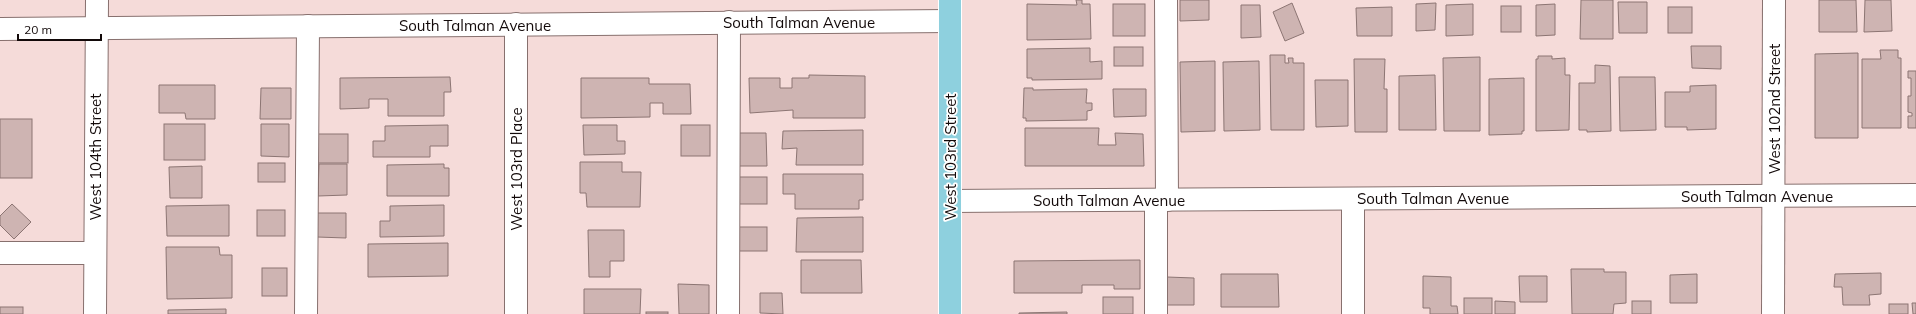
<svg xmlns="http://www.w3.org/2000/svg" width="1916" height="314" viewBox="0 0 1916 314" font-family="Mulish,sans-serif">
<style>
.building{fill:#ceb4b2;stroke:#8c7573}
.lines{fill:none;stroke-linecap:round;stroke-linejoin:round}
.minor-casing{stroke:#87706e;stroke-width:24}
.major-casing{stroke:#fff;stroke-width:24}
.minor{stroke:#fff;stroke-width:22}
.major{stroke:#8ed0de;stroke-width:22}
.labels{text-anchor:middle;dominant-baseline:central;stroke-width:3.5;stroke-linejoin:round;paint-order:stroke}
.street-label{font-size:15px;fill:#120909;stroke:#fff}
</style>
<rect width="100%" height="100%" fill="#f5dbd9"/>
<g class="building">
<path d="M1076,0H1082V4H1090L1091,39L1027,40V4L1077,5Z"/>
<path d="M1180,0H1209V20L1180,21Z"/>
<path d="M1581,0H1613V39H1580Z"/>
<path d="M1819,0H1856L1857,32H1819Z"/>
<path d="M1865,0H1891L1892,31L1864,32Z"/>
<path d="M1618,2H1647V33H1619Z"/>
<path d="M1292,3L1304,33L1285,41L1273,12Z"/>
<path d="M1436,3L1435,30L1416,31V4Z"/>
<rect x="1113" y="4" width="32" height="32"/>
<path d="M1473,4V35L1446,36V5Z"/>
<path d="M1555,4V35L1536,36V5Z"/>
<path d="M1241,5H1260L1261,37L1241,38Z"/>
<rect x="1501" y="6" width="20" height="26"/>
<path d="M1392,7V36H1357L1356,8Z"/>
<rect x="1668" y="7" width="24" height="26"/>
<path d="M1691,46H1721V69L1692,68Z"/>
<rect x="1114" y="47" width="29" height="19"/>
<path d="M1090,48V62L1102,61V79L1032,80V78H1027V49Z"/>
<path d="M1880,50H1898V58H1901V128H1862V59H1881Z"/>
<path d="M1858,53V138H1815V54Z"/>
<path d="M1270,55H1285V63H1289L1288,58H1293V63H1304V130H1271Z"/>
<path d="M1538,56H1552V59L1565,58V75H1570L1569,130L1536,131V59H1538Z"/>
<path d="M1480,57V131H1444L1443,58Z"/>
<path d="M1354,59H1385L1384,89H1387V132H1355Z"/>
<path d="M1215,61V131L1181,132L1180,62Z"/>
<path d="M1259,61L1260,130L1224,131L1223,62Z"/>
<path d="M1595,65L1610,66L1611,131L1587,132V130H1579V83H1595Z"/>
<path d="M1908,71H1916V128H1908V116H1912V113L1908,112V96H1911V78H1908Z"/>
<path d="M809,75L865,76V118H793V110L750,113L749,78H780V88H792V78H809Z"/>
<path d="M1435,75L1436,130H1399V76Z"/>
<path d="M450,77L451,92H444V116H388V99H369V108L340,109V78Z"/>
<path d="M1619,77H1655L1656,130L1620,131Z"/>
<path d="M581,78H649V84H690L691,114H663V103H650V117L581,118Z"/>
<path d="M1524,78V131H1522V134L1489,135V79Z"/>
<path d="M1315,80H1348V126L1316,127Z"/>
<path d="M159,85H215V119H186L185,113H159Z"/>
<path d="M1716,85V129L1687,130V127H1665V92H1690V86Z"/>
<path d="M261,88H291V119H260Z"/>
<path d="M1024,88H1033V90L1087,89L1086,103H1092V110L1087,111V120L1026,121V118H1023Z"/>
<path d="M1113,89H1146V116L1114,117Z"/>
<rect x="0" y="119" width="32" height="59"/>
<rect x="164" y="124" width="41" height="36"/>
<path d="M261,124H289V157L261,156Z"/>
<path d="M448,125V146H430V157H373V141H385V126Z"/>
<path d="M583,125H617V141H625V154L584,155Z"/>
<rect x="681" y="125" width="29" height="31"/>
<path d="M1025,128H1099L1098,145H1116L1115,133L1143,134L1144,166H1025Z"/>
<path d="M863,130V165H796L797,148L782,149L783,131Z"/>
<path d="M734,133H766L767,166H734Z"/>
<rect x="317" y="134" width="31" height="29"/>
<path d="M580,162H622V172H641L640,207H587L586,193H580Z"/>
<rect x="258" y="163" width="27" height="19"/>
<path d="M319,164H347V195L318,196Z"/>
<path d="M444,164V168H449V196H387V165Z"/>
<path d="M202,166V198H170L169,167Z"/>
<path d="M783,174H863V200H859V209H795V194H783Z"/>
<rect x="738" y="177" width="29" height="27"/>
<path d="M12,204L31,222L14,239L0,225V216Z"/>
<path d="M229,205V236H167L166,206Z"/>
<path d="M444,205V236L380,237V221H390V206Z"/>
<rect x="257" y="210" width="28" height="26"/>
<path d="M317,213H346V238L317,237Z"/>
<path d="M863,217V252H796L797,218Z"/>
<rect x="738" y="227" width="29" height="24"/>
<path d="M588,230H624V261H610V277H589Z"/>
<path d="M448,243V276L368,277V244Z"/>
<path d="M166,247H219L220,255H232V298L167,299Z"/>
<path d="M801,260H861L862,293H801Z"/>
<path d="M1140,260V289H1114V285H1082V293H1014V261Z"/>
<rect x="262" y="268" width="25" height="28"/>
<path d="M1571,269H1604V272H1626V303L1614,304L1613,314H1572Z"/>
<path d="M1881,273V294L1869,295L1870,305H1843L1842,287H1834L1835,274Z"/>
<path d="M1221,274H1278L1279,307H1221Z"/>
<path d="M1697,274V303H1670V275Z"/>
<path d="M1423,276L1451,277V306H1457L1458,314H1430V308H1423Z"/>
<path d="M1519,276H1547V302H1520Z"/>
<path d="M1167,277L1194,278V305H1167Z"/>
<path d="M678,284L709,285V314H679Z"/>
<path d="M584,289H641L640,314H584Z"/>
<path d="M760,293H782L783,314L760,313Z"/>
<rect x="1103" y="297" width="30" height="17"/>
<rect x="1464" y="298" width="28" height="16"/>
<path d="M1495,301L1515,302V314H1495Z"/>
<rect x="1632" y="301" width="19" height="13"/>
<path d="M1912,303H1916V314H1913Z"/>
<rect x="1889" y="304" width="19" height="10"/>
<rect x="0" y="307" width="23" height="7"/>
<path d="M226,309V314H168V310Z"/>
<rect x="646" y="312" width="22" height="2"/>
<path d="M1067,312V314H1019V313Z"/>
</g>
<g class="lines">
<g class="minor-casing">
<g id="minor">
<path d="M1166,0L1167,200"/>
<path d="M516,24V314"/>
<path d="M0,29L950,21"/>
<path d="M1353,199V314"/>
<path d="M1156,200V314"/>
<path d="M950,201L1916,195"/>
<path d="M0,253H95"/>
<path d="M95,314L97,0"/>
<path d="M306,314L308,26"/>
<path d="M728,314L729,22"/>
<path d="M1773,314L1774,0"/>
</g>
</g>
<g class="major-casing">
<path id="major" d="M950,314V0"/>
</g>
<use href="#minor" class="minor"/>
<use href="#major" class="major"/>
</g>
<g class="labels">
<g class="street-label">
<text x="799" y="22">South Talman Avenue</text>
<text x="475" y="25">South Talman Avenue</text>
<text transform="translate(1774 109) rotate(-90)">West 102nd Street</text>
<text transform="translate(95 157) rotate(-90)">West 104th Street</text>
<text transform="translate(950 157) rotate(-90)">West 103rd Street</text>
<text transform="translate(516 169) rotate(-90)">West 103rd Place</text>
<text x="1757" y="196">South Talman Avenue</text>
<text x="1433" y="198">South Talman Avenue</text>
<text x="1109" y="200">South Talman Avenue</text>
</g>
</g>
<path d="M18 34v6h83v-6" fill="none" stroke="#120909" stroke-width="2"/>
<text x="24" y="34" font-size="12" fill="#120909" stroke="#ffffff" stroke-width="3" paint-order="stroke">20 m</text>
</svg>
